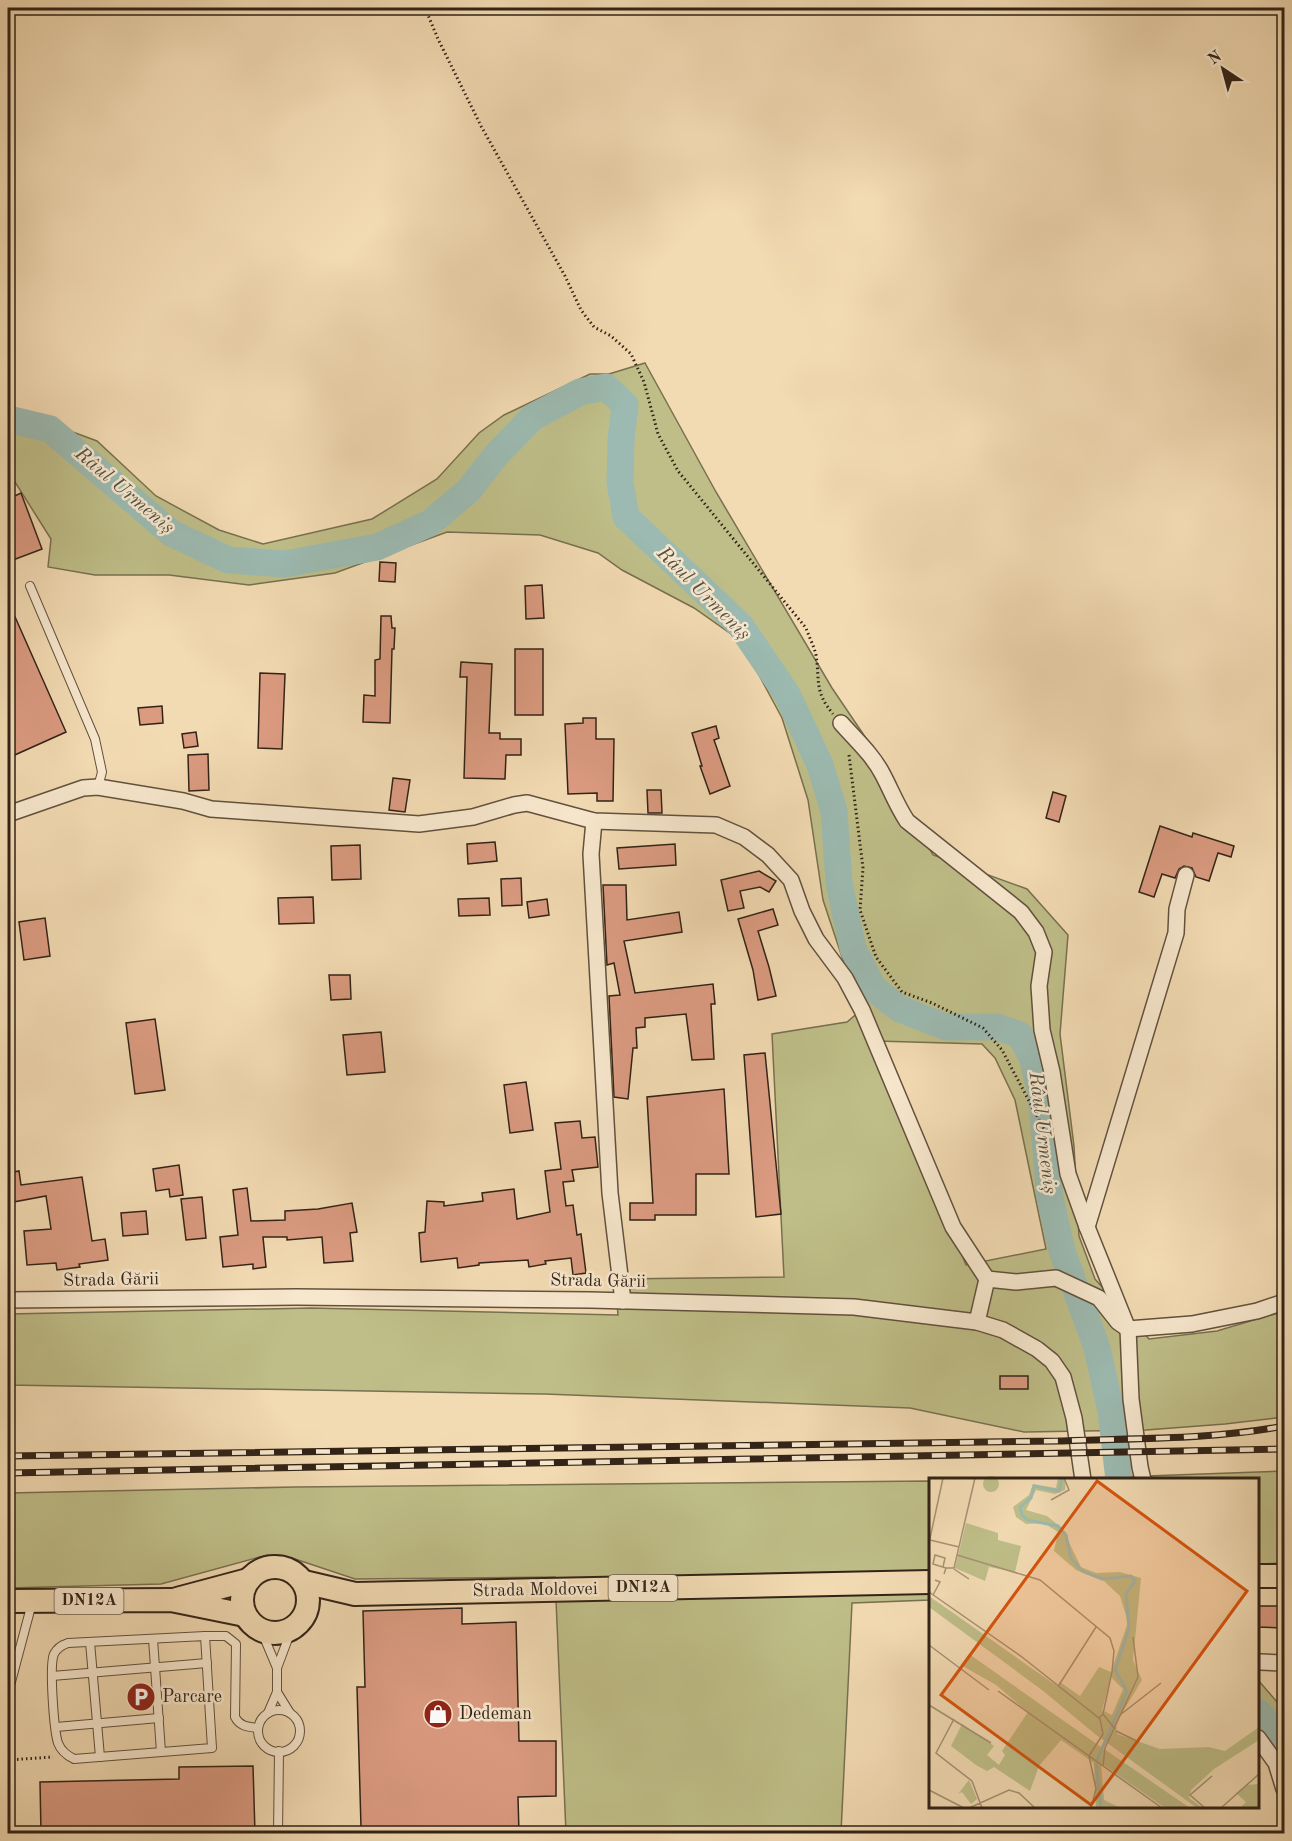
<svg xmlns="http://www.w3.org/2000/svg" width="1292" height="1841" viewBox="0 0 1292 1841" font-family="'Old Standard TT',serif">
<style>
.green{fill:#bfbe88;stroke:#787050;stroke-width:1.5;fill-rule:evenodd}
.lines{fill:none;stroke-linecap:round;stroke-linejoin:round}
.river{stroke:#9cbab1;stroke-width:27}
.building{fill:#db9b81;stroke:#322317;stroke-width:1.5}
.lane-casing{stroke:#62513e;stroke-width:10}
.street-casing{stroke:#62513e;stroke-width:18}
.primary-casing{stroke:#322317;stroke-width:26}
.path{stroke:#322317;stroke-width:3;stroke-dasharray:1.5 3;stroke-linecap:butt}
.lane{stroke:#f7e7cd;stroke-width:8}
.street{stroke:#f7e7cd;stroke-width:15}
.primary{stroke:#f2dab2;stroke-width:22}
.rail-casing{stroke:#322317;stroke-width:7}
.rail{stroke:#f7e7cd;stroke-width:4.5;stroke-dasharray:14;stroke-linecap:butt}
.labels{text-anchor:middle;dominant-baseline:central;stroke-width:5;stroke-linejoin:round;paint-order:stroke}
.shield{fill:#f7e7cd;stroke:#6d5e4e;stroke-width:1.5}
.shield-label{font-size:16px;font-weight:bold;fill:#322317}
.street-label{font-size:18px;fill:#322317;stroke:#f7e7cd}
.poi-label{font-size:18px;fill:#322317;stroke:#f7e7cd;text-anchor:start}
.water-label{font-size:20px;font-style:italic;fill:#525045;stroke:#f7e7cd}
.inset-river{fill:none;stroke:#9cbab1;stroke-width:3}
.inset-road{fill:none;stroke:#a59174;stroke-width:1.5}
.view{fill:#d6540d;fill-opacity:0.15;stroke:#d6540d;stroke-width:3}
.inset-edge{fill:none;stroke:#322317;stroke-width:3}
</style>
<rect width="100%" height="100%" fill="#f2dab2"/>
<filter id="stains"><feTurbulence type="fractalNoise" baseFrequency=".00333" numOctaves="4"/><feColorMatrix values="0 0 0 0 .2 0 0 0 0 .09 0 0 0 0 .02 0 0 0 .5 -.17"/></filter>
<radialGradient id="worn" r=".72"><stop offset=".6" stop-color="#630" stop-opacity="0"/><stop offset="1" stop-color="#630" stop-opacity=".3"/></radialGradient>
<g class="green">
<path d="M645,363L716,492L832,688L878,756L933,855L1027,889L1068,935L1060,1034L1074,1146L1079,1236L1095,1279L1149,1339L1217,1331L1284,1311V1417L1225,1424L1146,1430L1024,1432L910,1408L545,1394L8,1385V1314L311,1308L618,1315L615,1279L784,1277L772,1034L847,1022L860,1011L823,900L808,800L782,718L753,664L731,634L694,608L622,570L598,553L540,535L447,532L335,573L249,585L169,575H95L48,567L51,539L8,471V408L97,441L156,496L219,530L263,544L372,519L437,479L479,433L504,415L590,374H609ZM876,1041L982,1044L995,1058L1015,1100L1046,1249L966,1265Z"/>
<path d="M1284,1471V1563L1258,1564V1480H1034Z"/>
<path d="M930,1481V1600L852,1603L841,1833H566L555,1577L355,1579L295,1559L267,1555L161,1584L8,1588V1493L296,1487Z"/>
<path d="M1258,1680L1284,1710V1754L1258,1726Z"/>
</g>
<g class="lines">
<g class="river">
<path d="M8,419L50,429L171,533L228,560L285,564L377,547L430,523L469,490L497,454L533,417L580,392L606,387L625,405L621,439L620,482L626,517L740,625L787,694L820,765L834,811L839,883L853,949L874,989L900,1009L946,1027H997L1020,1035L1032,1057L1041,1094L1050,1198L1062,1251L1097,1348L1111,1411L1119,1480"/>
<path d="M1258,1712L1284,1740"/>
</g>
</g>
<g class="building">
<path d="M21,493L42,549L13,560L8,544V499Z"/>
<path d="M380,562L396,563L395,582L379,581Z"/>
<path d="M542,585L544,618L526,619L525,586Z"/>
<path d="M8,601L66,732L8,758Z"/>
<path d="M381,616H391L392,628H395L394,649H392L390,723L363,722L364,695L375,696V660L380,659Z"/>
<rect x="515" y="649" width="28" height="66"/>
<path d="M461,662L492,664L489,733H500V739H521V755H506L505,779L464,778L467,677H460Z"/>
<path d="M260,673L285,674L282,749L258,748Z"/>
<path d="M162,706L163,723L140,725L138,708Z"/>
<path d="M583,718H596V739H614L613,801H597V793L568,794L565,724L583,723Z"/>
<path d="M716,726L719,738L714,740L730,786L710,794L700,766H702L692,733Z"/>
<path d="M196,732L198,746L184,748L182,734Z"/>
<path d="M208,754L209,790L189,791L188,755Z"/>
<path d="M393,778L410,780L405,812L389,810Z"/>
<path d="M647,790H661L662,813H648Z"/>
<path d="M1053,792L1066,796L1059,822L1046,818Z"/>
<path d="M1160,826L1192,837L1193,833L1234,846L1231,857L1218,853L1209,881L1196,877L1192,868L1184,866L1179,869L1175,878L1162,874L1154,897L1139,892Z"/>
<path d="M495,842L497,861L468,864L467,844Z"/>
<path d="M675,844L676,865L619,869L617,848Z"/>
<path d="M360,845L361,879L332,880L331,846Z"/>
<path d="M759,871L776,881L769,892L760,887L740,891L744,908L728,911L721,880Z"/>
<path d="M521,878L522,905L502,906L501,879Z"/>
<path d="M603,885H626L627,920L679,912L682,932L624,941L635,993L713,984L715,1004H711L714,1059L692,1060L686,1014L645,1018V1027L636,1028L637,1048H633L628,1099L614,1097L609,996L620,995L614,963L607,965Z"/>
<path d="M313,897L314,923L279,924L278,898Z"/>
<path d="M489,898L490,915L459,916L458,899Z"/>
<path d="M547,899L549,915L529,918L527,902Z"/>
<path d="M773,909L778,925L758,931L769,967L776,996L758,1000L753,970L738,919Z"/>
<path d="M45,918L50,956L24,960L19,922Z"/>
<path d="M329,975H350L351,999L331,1000Z"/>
<path d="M155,1019L165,1090L135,1094L126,1023Z"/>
<path d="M381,1032L385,1072L347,1075L343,1035Z"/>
<path d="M765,1053L781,1214L756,1217L744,1055Z"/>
<path d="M526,1082L533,1130L510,1133L504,1085Z"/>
<path d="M724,1089L729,1174H696V1215H655V1220H630V1203H653L647,1097Z"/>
<path d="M580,1121L582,1138L595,1137L598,1167L572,1170L574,1181L563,1182L566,1206L573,1205L577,1235L581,1234L586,1273L573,1275L571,1258L545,1261L546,1264L529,1267L528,1260L479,1263V1265L458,1268L457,1258L421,1262L419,1233L425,1232L427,1201L444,1202V1206L483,1201L482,1193L514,1189L517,1219L550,1212L545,1171L561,1169L555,1123Z"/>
<path d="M179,1165L183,1195L170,1197L169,1189L156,1191L153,1169Z"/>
<path d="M19,1171L21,1185L82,1177L92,1241L105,1239L108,1260L79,1264L80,1267L57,1270L56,1263L27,1265L24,1231L51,1229L46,1196L8,1203V1173Z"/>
<path d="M247,1188L251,1221L285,1220V1211L318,1209L352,1203L357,1232L350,1233L353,1261L324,1263L322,1237L287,1240V1237H263L266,1267L253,1269V1264L223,1267L220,1237L238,1235L233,1190Z"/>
<path d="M202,1197L206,1238L186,1240L181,1199Z"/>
<path d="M146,1211L148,1234L123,1236L121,1213Z"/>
<rect x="1000" y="1376" width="28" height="13"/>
<path d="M1257,1606H1284V1628L1257,1627Z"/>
<path d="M462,1608V1624L516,1622L519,1741H556V1796L518,1797L519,1833H373V1827H361L357,1687H365L363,1611Z"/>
<path d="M253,1766L255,1833H41L40,1782L179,1779V1767Z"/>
</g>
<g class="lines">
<g class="lane-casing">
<g id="lane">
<path d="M30,586L95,739L102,772L98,787"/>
<path d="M261,1630L277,1668V1692L268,1713"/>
<path d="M205,1636L212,1748L74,1759C66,1755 61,1751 58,1743C54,1731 49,1665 54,1654C57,1648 62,1645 68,1643Z"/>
<path d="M205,1636H226L236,1644L235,1717C240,1727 249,1727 258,1728"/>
<path d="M153,1639L161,1752"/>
<path d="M90,1642L100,1757"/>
<path d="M277,1668L292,1628"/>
<path d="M52,1676L207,1663"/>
<path d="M8,1682H11L32,1603"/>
<path d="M277,1692L290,1713"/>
<circle cx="279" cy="1731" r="21"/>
<path d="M56,1727L159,1718"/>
<path d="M278,1834L279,1751"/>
</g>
</g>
<g class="street-casing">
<g id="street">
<path d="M841,723C855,739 873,755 883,775C891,790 897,806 907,821L1021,912L1036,932L1044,952L1039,986L1042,1030L1052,1072L1068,1174L1087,1227L1128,1329L1131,1399L1140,1467L1143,1480"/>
<path d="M8,814L83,788L98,787L183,801L211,809L419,824L473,817L514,805L527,803L594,821L716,825L744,837L768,855L791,880L802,911L816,939L845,978L862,1010L953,1227L987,1279L977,1322"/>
<path d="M594,821L591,854L610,1193L623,1301"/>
<path d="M1087,1227L1176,933L1177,909L1186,875"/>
<path d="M987,1279L1016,1282L1056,1278L1099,1298L1118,1322L1128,1329L1192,1324L1257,1311L1284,1302"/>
<path d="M8,1300L296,1297L590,1300L854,1307L977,1322L1003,1330L1037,1349L1052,1361L1063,1377L1074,1418L1083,1480"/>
<path d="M1261,1662L1284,1663"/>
<path d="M1258,1738L1276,1763L1284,1789"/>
</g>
</g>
<g class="primary-casing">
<g id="primary">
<circle cx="275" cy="1600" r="33"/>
<path d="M1258,1576H1284"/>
<path d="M304,1582L355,1594L930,1582"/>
<path d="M177,1599L248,1580"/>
<path d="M8,1601L171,1600L245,1615"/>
</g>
</g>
<g class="path">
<path d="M425,8L438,39L481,126L565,276L581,310L594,327L611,336L631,354L644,382L658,434L678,471L806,628C809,637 814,646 816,655C820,681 814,691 833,714"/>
<path d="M849,755L863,868L860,910L876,957L902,992L932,1003L983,1028L1002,1050L1045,1131"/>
<path d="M8,1760L53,1757"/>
</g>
<use href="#lane" class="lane"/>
<use href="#street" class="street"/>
<use href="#primary" class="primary"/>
<g class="rail-casing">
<g id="rail">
<path d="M8,1456L1058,1441C1134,1438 1210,1440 1284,1426"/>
<path d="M8,1473L1284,1449"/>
</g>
</g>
<use href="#rail" class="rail"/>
</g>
<defs>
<g id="parking-disc" transform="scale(1.5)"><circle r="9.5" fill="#8f2418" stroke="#f7e7cd"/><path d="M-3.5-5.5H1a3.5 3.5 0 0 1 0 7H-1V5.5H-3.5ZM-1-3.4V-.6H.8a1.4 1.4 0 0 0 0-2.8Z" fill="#fff"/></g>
<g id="shop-disc" transform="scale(1.5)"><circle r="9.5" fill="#8f2418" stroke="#f7e7cd"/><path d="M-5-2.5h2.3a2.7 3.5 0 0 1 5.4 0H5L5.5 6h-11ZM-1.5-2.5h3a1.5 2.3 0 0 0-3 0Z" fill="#fff"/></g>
</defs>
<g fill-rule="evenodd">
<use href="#parking-disc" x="141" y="1697"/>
<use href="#shop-disc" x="438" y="1714"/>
</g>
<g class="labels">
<g class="shield">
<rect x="608.5" y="1575" width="69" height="26" rx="4.5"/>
<rect x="54.5" y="1588" width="69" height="26" rx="4.5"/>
</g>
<g class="shield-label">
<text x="643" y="1588">DN12A</text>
<text x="89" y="1601">DN12A</text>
</g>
<g class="street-label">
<text transform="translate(111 1280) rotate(-1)">Strada Gării</text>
<text transform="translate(598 1281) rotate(1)">Strada Gării</text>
<text transform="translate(535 1590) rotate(-1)">Strada Moldovei</text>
</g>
<g class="poi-label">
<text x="162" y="1697">Parcare</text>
<text x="459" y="1714">Dedeman</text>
</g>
<g class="water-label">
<text transform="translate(124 491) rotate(40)">Râul Urmeniș</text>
<text transform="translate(703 594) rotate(45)">Râul Urmeniș</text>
<text transform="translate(1042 1133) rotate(83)">Râul Urmeniș</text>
</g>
</g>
<g transform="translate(929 1478)">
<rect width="330" height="330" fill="#f2dab2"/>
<path d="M54 6a8 8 0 1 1 16 0a8 8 0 1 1-16 0ZM129,0H137L136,12L126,16L107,12L97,32L118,38L133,50L152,89L167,95L191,94L212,100L204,182L213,202L187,245L188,256L231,271L280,269L296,273L330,249V262L285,291L262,312L260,320L274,330H268L166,256L113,212L0,129V118L128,208L131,204L151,218L170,189L182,194L199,144L191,118L175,103L147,92L125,73L129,54L115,45L97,46L87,39L84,29L100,17L104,6L127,10ZM182,199L194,211L183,237L173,232ZM37,45L69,55V62L92,68L86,94L60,89L56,103L26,90ZM40,176L162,262L261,330H236L172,285L175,322L192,330H167L165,285L132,262L110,288L101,313L65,289L58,293L47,287L22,268L33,246L65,268L58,277L70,287L76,277L73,273L99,234L67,207L32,187ZM40,302L48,321L42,326L33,314L29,316ZM330,306V330H311L317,324L307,315L317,307Z" fill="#bfbe88" fill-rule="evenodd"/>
<path class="inset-river" d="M133,0L130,13L105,8L102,20L91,29L93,37L98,42L129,48L137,57L142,80L153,93L173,101L202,98L206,103L197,116L200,151L186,192L198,213L168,282M167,285L172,330"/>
<path class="inset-road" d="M122,22L140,12L135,0M1,62L30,69M0,65L14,0M28,77L111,102L181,160L185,173L183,194L174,236L170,240M14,89L16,80L6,77L4,86L17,90M25,91L40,101M15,96L17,90H25L46,0M0,114L93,179L171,241L174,256L160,278L167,311L162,330M4,117L11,104L6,102M0,167L60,212M130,207L167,149M69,213L233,330M0,227L62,265M174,236L186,251M191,237L232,205M25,241L7,275L43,303L53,330M187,253L210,264M174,288L176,270L209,199L204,159M0,312L35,330M40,330L80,312L90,315L106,330M276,330L261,317L283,298M292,330L330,296"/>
<path class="view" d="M168,3L318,113L162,327L12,217Z"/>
<rect width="330" height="330" class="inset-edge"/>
</g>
<rect width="1292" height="1841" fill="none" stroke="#f2dab2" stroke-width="30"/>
<rect x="9" y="9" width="1274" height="1823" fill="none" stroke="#322317" stroke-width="3"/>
<rect x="15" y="15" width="1262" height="1811" fill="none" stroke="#322317" stroke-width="1.5"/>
<g transform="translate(1223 69) rotate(324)" stroke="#f7e7cd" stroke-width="4.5" paint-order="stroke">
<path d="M0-4.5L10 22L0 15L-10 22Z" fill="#322317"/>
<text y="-9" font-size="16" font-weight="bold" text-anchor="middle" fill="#322317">N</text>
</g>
<rect width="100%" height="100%" filter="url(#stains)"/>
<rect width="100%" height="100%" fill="url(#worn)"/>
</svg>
